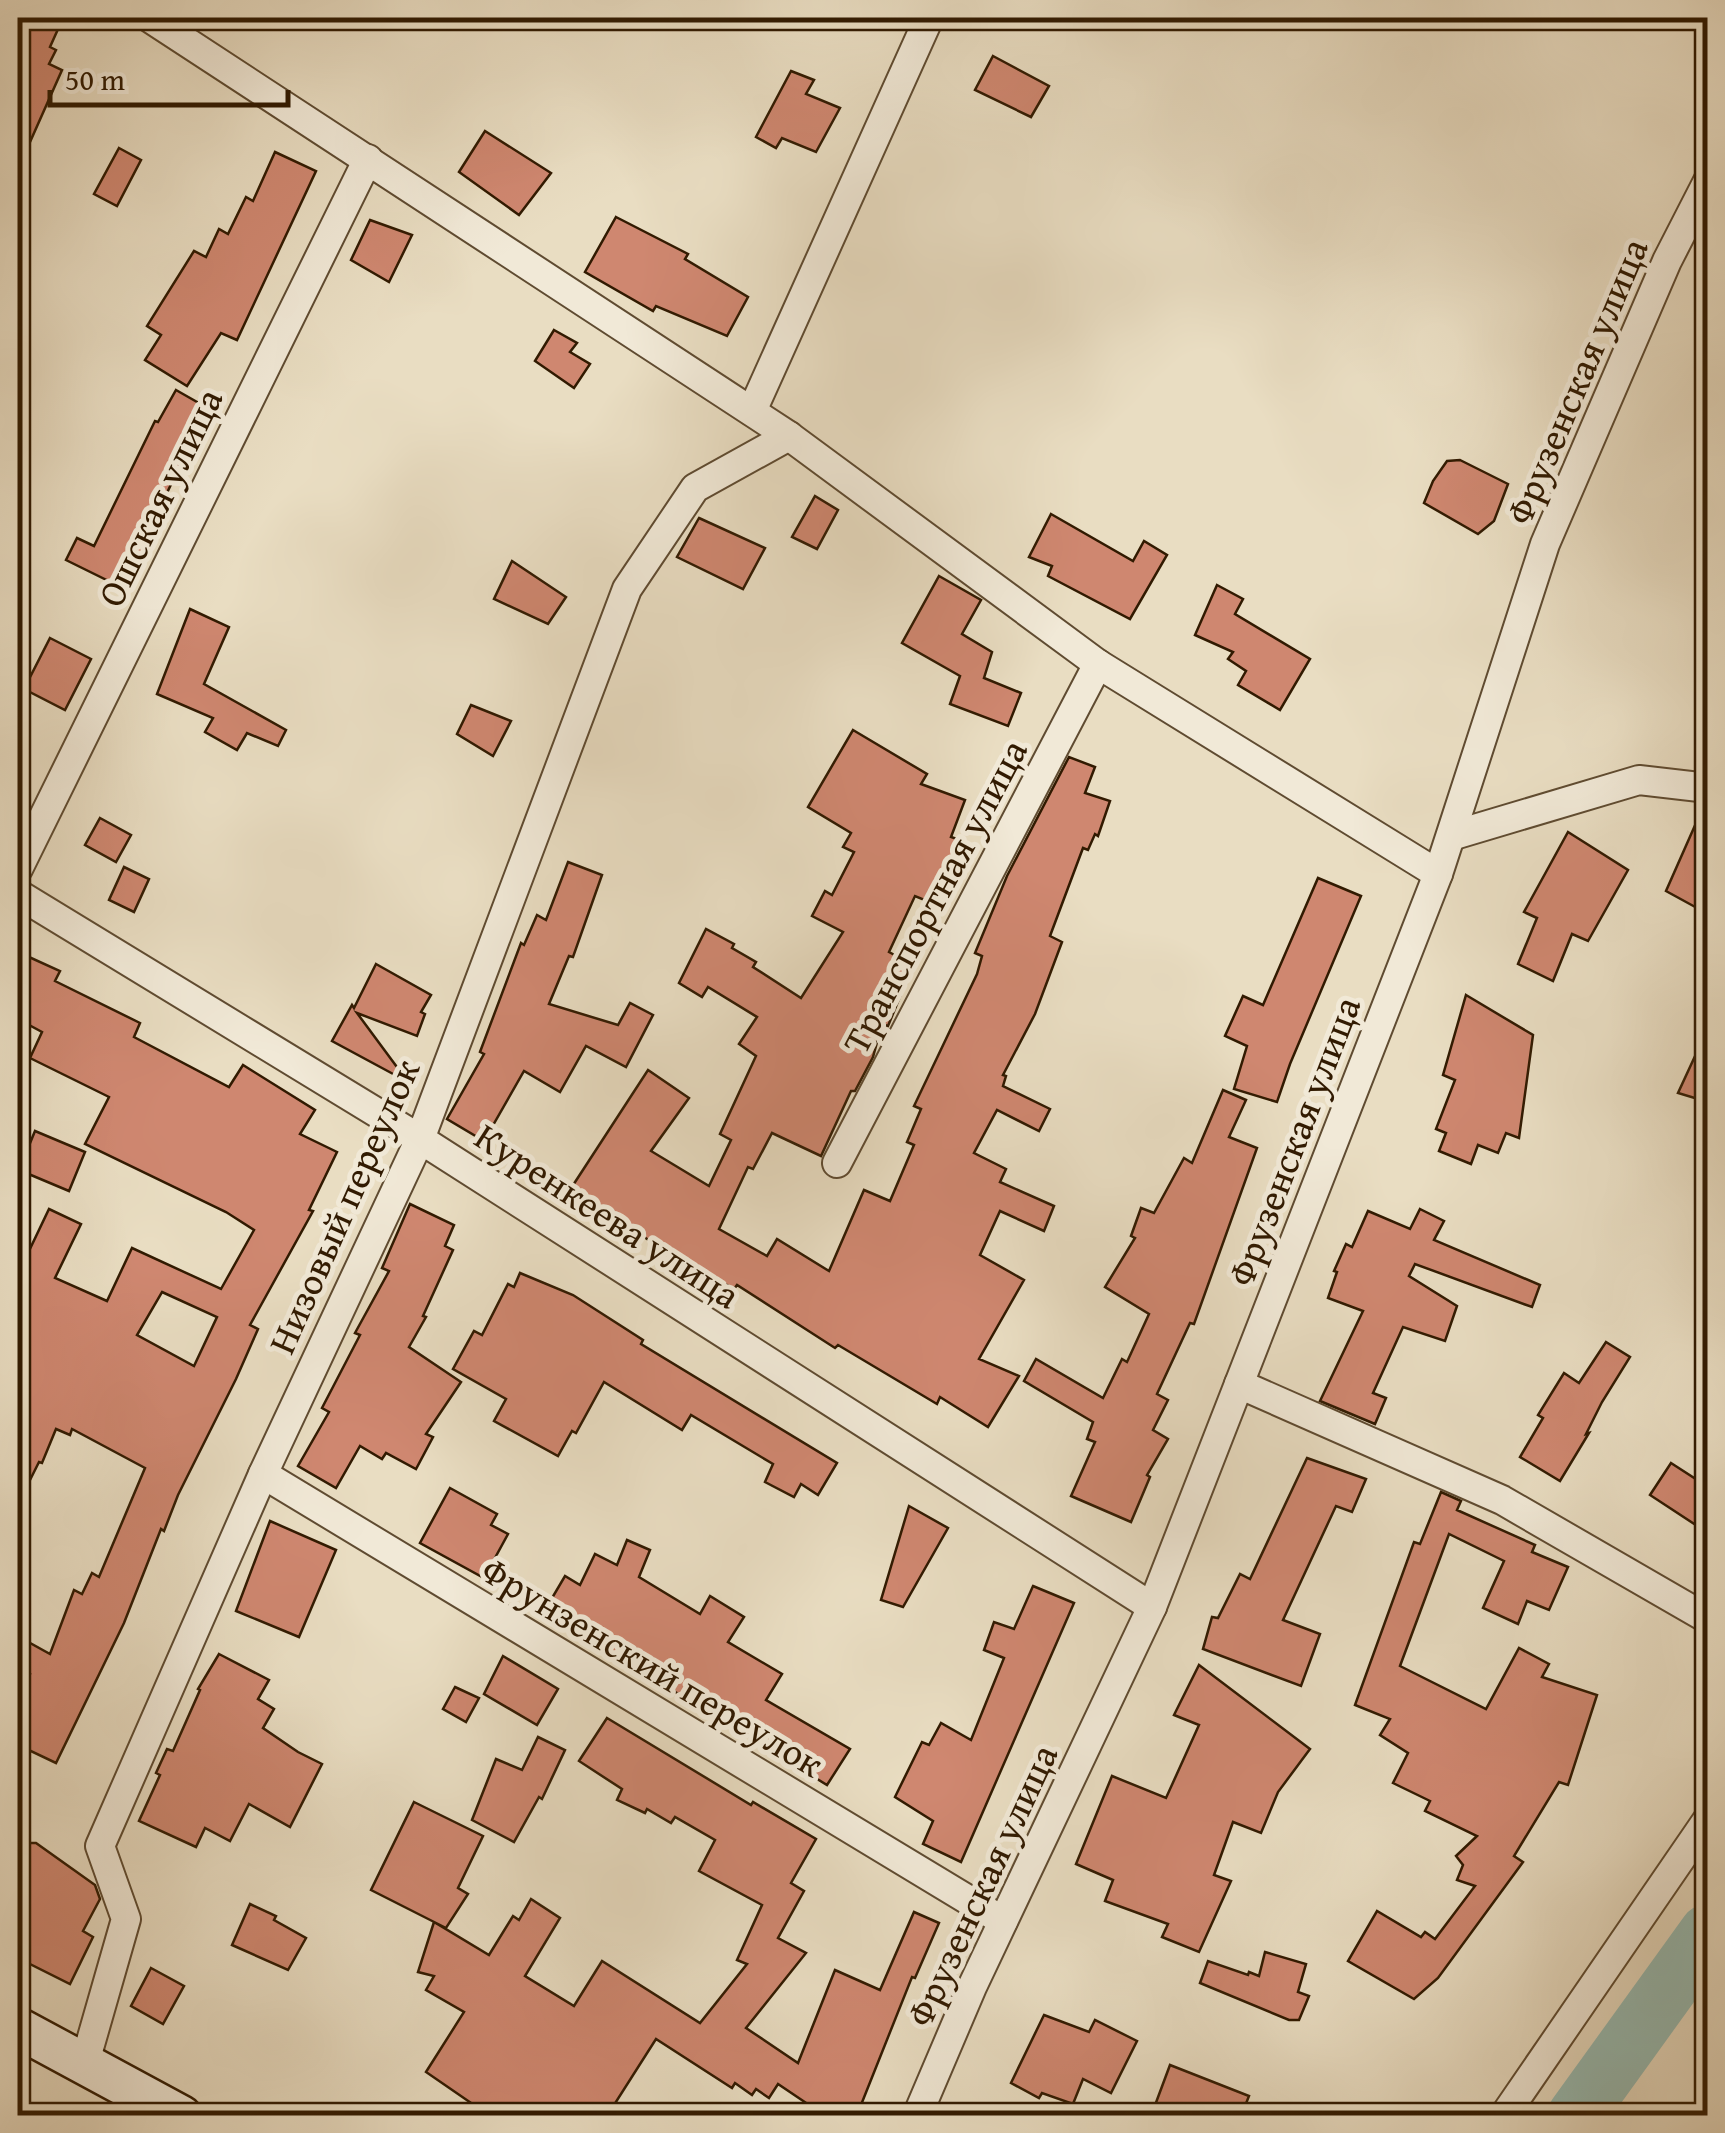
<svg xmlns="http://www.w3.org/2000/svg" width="1725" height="2133" viewBox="0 0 1725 2133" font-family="'Gentium Book Plus',serif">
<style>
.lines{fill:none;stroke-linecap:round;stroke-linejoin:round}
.river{stroke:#97bcb4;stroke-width:58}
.building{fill:#cf8770;stroke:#311a01;stroke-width:2.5;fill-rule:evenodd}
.minor-casing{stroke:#5f4b31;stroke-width:32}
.secondary-casing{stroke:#311a01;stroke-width:45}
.minor{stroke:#f1e9d7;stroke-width:28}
.secondary{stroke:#f1e9d7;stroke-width:40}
.labels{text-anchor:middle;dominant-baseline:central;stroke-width:10;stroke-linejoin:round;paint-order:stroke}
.street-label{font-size:38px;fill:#311a01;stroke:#f1e9d7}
</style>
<rect width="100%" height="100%" fill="#e9ddc2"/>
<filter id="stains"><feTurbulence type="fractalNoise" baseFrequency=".002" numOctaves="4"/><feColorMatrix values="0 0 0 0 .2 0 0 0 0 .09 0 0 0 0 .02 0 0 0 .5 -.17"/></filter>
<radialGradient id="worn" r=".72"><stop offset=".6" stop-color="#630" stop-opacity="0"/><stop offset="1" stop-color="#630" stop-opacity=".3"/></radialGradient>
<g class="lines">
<path class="river" d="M1576,2116L1708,1933"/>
</g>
<g class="building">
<path d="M18,18H63L50,47L56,50L49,64L62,70L18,169Z"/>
<path d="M993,56L1049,86L1031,117L975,90Z"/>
<path d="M791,71L814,80L806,94L840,108L816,152L782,138L776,148L756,137Z"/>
<path d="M485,131L551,173L519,215L459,172Z"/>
<path d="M119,148L141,160L117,206L94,194Z"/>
<path d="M275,152L316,171L237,340L221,333L187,386L145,360L161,335L147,326L194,251L206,257L219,229L228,234L246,197L253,201Z"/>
<path d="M616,217L688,254L685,259L748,297L727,336L656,306L653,311L585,272Z"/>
<path d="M370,220L412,235L389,282L351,260Z"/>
<path d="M554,330L577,343L570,352L590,364L574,388L535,361Z"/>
<path d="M176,390L211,410L197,435L195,434L156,516L129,591L66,560L77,538L94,546L155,421L158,422Z"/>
<path d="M1460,460L1508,484L1494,521L1478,534L1424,503L1433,481L1447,461Z"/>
<path d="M815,496L838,510L817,549L792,537Z"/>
<path d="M1051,514L1133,561L1144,541L1167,555L1130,619L1048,576L1052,566L1029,557Z"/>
<path d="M699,518L765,548L743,589L677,557Z"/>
<path d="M512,561L566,597L548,624L494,599Z"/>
<path d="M939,576L981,600L962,634L992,652L984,678L1021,693L1008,726L950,704L960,676L902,643Z"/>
<path d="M1217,585L1243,599L1235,614L1310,659L1280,710L1238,685L1246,671L1228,659L1233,652L1195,635Z"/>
<path d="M190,609L229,627L204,684L286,730L278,746L247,733L237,750L205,732L213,718L157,694Z"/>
<path d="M50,638L91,659L65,710L24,689Z"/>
<path d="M471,705L511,721L493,756L457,734Z"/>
<path d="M853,730L927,774L921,784L965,800L951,837L960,840L937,905L915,896L889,952L913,965L888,1026L882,1024L873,1057L855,1091H851L821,1156L772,1133L753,1169L748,1167L719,1229L767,1256L777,1239L829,1271L864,1190L890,1201L914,1145L907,1142L921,1109L914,1106L977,974L982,956L975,953L1007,876L1069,757L1095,767L1085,793L1110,801L1098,836L1095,834L1088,850L1083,848L1050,936L1062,942L1035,1014L1003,1075L1006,1076L1003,1086L1050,1109L1039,1131L997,1110L974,1153L1006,1169L1000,1182L1054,1206L1044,1231L1000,1211L980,1255L1024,1280L979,1359L1019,1376L988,1427L940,1397L937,1404L838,1345L835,1348L737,1285L734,1289L650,1241L594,1203L589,1211L566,1196L648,1070L689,1098L651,1151L709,1186L731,1140L720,1134L756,1056L739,1044L757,1017L708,987L702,997L679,983L706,929L734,944L732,948L756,962L753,967L801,998L843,932L812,916L825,891L832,895L854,852L843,847L851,833L808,807Z"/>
<path d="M1704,805H1708V914L1666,891Z"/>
<path d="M100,818L131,835L116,862L85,845Z"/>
<path d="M1568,832L1628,870L1588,941L1572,934L1553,981L1518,964L1537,918L1524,912Z"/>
<path d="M568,862L602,875L573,957L569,956L549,1004L618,1025L630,1003L653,1015L626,1067L586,1046L560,1092L524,1071L484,1141L447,1119L484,1054L480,1052L521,943L524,945L537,915L546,920Z"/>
<path d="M124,867L149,879L134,912L109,900Z"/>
<path d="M1318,878L1361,896L1290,1064L1277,1102L1234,1089L1247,1046L1225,1036L1243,996L1263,1005Z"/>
<path d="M18,952L60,971L55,981L140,1023L134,1037L229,1087L243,1065L315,1110L300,1134L337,1152L309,1210L313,1211L250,1325L258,1329L236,1379L178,1495L164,1531L161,1529L124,1623L56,1763L18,1745V1732L29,1708L18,1701L30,1674L18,1667L30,1643L50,1654L74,1590L82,1594L92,1573L99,1577L145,1468L72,1429L70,1435L56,1429L42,1463L39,1462L18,1504V1274L49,1209L81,1224L55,1278L107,1301L132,1248L221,1289L254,1230L226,1212L85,1144L109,1097L30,1058L42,1032L18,1019ZM162,1292L217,1317L194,1366L137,1335Z"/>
<path d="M376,964L431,995L421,1012L425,1014L417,1036L357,1013L408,1082L332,1041L352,1005L354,1008Z"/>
<path d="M1466,995L1533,1035L1519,1138L1506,1133L1498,1153L1478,1145L1471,1164L1439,1151L1446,1133L1436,1129L1455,1080L1443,1075Z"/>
<path d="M1708,1028V1102L1678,1093Z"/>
<path d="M1223,1090L1246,1100L1229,1137L1257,1148L1194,1324L1190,1323L1157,1394L1168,1400L1153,1430L1168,1439L1147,1475L1150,1477L1131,1522L1071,1496L1095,1442L1087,1439L1093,1422L1024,1381L1036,1359L1103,1398L1122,1359L1127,1362L1149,1314L1105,1287L1135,1238L1131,1236L1141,1208L1154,1213L1184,1158L1192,1163Z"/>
<path d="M35,1131L85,1152L69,1191L19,1170Z"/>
<path d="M410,1204L454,1225L445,1246L453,1250L423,1316L426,1317L409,1347L461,1382L426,1434L433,1437L416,1469L386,1453L382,1459L360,1446L336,1488L298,1466L329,1412L322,1408L360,1335L355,1333L389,1271L382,1268Z"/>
<path d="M1420,1209L1444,1221L1434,1240L1540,1285L1532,1307L1415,1264L1409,1276L1457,1306L1445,1341L1403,1327L1373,1393L1386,1398L1375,1424L1320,1401L1363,1311L1328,1298L1337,1272L1334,1271L1346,1244L1352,1247L1368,1211L1410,1229Z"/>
<path d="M520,1273L573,1295L643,1340L641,1344L837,1463L818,1495L801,1484L794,1497L765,1482L773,1464L691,1415L682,1430L604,1382L576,1433L572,1431L558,1456L494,1421L506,1399L453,1369L474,1331L482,1335L508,1284L514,1287Z"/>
<path d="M1606,1342L1630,1357L1602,1402L1586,1434L1589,1433L1560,1481L1520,1457L1543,1418L1538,1415L1564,1373L1579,1383Z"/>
<path d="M1307,1458L1366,1479L1352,1512L1336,1506L1283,1620L1320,1634L1301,1686L1203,1649L1212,1617L1218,1618L1240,1574L1250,1579Z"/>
<path d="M1671,1463L1708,1487V1533L1650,1495Z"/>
<path d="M450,1488L497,1514L491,1525L508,1534L484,1578L420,1543Z"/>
<path d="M1441,1492L1461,1501L1457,1510L1535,1545L1532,1552L1568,1567L1549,1610L1527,1601L1518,1624L1483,1608L1504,1561L1449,1534L1400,1666L1486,1709L1519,1648L1549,1664L1542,1677L1597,1695L1568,1785L1559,1782L1514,1856L1523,1862L1438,1978L1414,1999L1348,1961L1377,1911L1421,1937L1425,1932L1435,1939L1475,1886L1457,1880L1463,1865L1456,1856L1477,1836L1425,1811L1430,1801L1393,1783L1408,1753L1380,1735L1390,1719L1355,1705L1414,1542L1420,1544Z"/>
<path d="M909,1506L948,1528L903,1607L881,1600Z"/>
<path d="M270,1521L336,1550L299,1637L236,1611Z"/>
<path d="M627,1540L650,1550L639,1577L700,1614L710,1596L744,1617L728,1642L782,1674L766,1700L850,1749L827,1785L628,1663L542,1615L565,1576L580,1585L595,1554L617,1565Z"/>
<path d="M1033,1586L1074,1603L961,1862L923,1844L933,1821L895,1797L922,1742L929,1745L941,1723L971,1740L1004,1658L984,1650L994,1622L1014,1629Z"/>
<path d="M219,1654L269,1680L258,1699L274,1709L263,1728L298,1752L322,1764L290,1827L249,1804L230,1841L205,1828L196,1847L139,1821L160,1775L156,1773L167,1749L173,1751L200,1690L198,1689Z"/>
<path d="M503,1656L558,1689L537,1725L484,1694Z"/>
<path d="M1199,1665L1310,1749L1278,1792L1261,1833L1233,1822L1214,1875L1231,1881L1199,1952L1162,1937L1168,1924L1105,1901L1113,1880L1076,1864L1112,1776L1166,1798L1199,1725L1174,1715Z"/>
<path d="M455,1687L479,1698L466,1722L443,1709Z"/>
<path d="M607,1718L751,1805L753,1802L816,1839L791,1883L804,1891L778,1938L806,1953L746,2028L798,2063L835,1970L880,1990L914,1912L939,1923L915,1978L912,1977L857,2115H824L778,2084L769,2098L756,2089L752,2095L735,2083L732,2088L656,2039L607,2116H490L426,2072L464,2012L426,1990L434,1976L418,1972L434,1922L489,1955L513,1916L519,1920L531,1899L560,1918L525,1976L574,2006L602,1961L700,2023L747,1964L737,1960L762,1905L699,1871L715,1840L675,1817L671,1823L647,1809L645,1813L617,1800L622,1789L579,1761Z"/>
<path d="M538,1737L565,1750L542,1799L539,1797L514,1842L472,1820L496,1759L522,1770Z"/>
<path d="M414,1802L483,1836L458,1888L468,1894L446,1928L371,1890Z"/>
<path d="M26,1843H36L95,1885L100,1899L83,1931L93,1937L70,1984L18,1958V1855Z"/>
<path d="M250,1904L276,1916L274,1920L306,1938L288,1970L232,1945Z"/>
<path d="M1265,1952L1306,1964L1298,1992L1309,1996L1299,2020H1289L1200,1983L1208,1961L1248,1975L1249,1972L1259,1976Z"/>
<path d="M151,1968L184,1986L163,2024L131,2006Z"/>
<path d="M1044,2015L1089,2032L1095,2020L1137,2041L1111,2093L1083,2079L1073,2104L1042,2093L1039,2098L1011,2083Z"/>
<path d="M1170,2065L1249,2096L1241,2116H1151Z"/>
</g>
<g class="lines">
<g class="minor-casing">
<g id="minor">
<path d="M150,18L789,436L1098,664L1438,874"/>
<path d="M752,411L929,18"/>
<path d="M1451,836L1639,780L1708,788"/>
<path d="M18,869L368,159"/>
<path d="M18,894L420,1139L1152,1607"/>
<path d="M837,1163L1098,664"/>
<path d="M1239,1384L1502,1500L1708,1619"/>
<path d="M263,1474L1003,1921"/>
<path d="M85,2062L126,1919L100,1846L263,1474L420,1139L627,589L695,488L789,436"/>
<path d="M917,2116L972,1987L1152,1607L1438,874L1545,544L1667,261L1708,181"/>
<path d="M1504,2116L1708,1819"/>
</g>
</g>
<g class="secondary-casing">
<path id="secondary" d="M18,2028L181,2116"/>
</g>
<use href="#minor" class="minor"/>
<use href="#secondary" class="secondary"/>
</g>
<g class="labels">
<g class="street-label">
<text transform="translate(1576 381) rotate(-67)">Фрузенская улица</text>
<text transform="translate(159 497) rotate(-64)">Ошская улица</text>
<text transform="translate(934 896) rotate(-62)">Транспортная улица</text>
<text transform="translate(1293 1141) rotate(-69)">Фрузенская улица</text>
<text transform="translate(343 1206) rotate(-66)">Низовый переулок</text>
<text transform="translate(608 1215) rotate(33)">Куренкеева улица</text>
<text transform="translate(653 1666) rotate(31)">Фрунзенский переулок</text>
<text transform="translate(981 1885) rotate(-65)">Фрузенская улица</text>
</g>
</g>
<rect width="1725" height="2133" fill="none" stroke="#e9ddc2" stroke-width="60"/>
<rect x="20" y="20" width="1685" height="2093" fill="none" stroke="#311a01" stroke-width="5"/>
<rect x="30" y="30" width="1665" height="2073" fill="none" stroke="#311a01" stroke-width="2.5"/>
<path d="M50 90v15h238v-15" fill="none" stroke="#311a01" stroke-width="5"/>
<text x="65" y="90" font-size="30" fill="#311a01" stroke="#f1e9d7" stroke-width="8" paint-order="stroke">50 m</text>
<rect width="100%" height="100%" filter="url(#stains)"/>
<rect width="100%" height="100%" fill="url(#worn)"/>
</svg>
